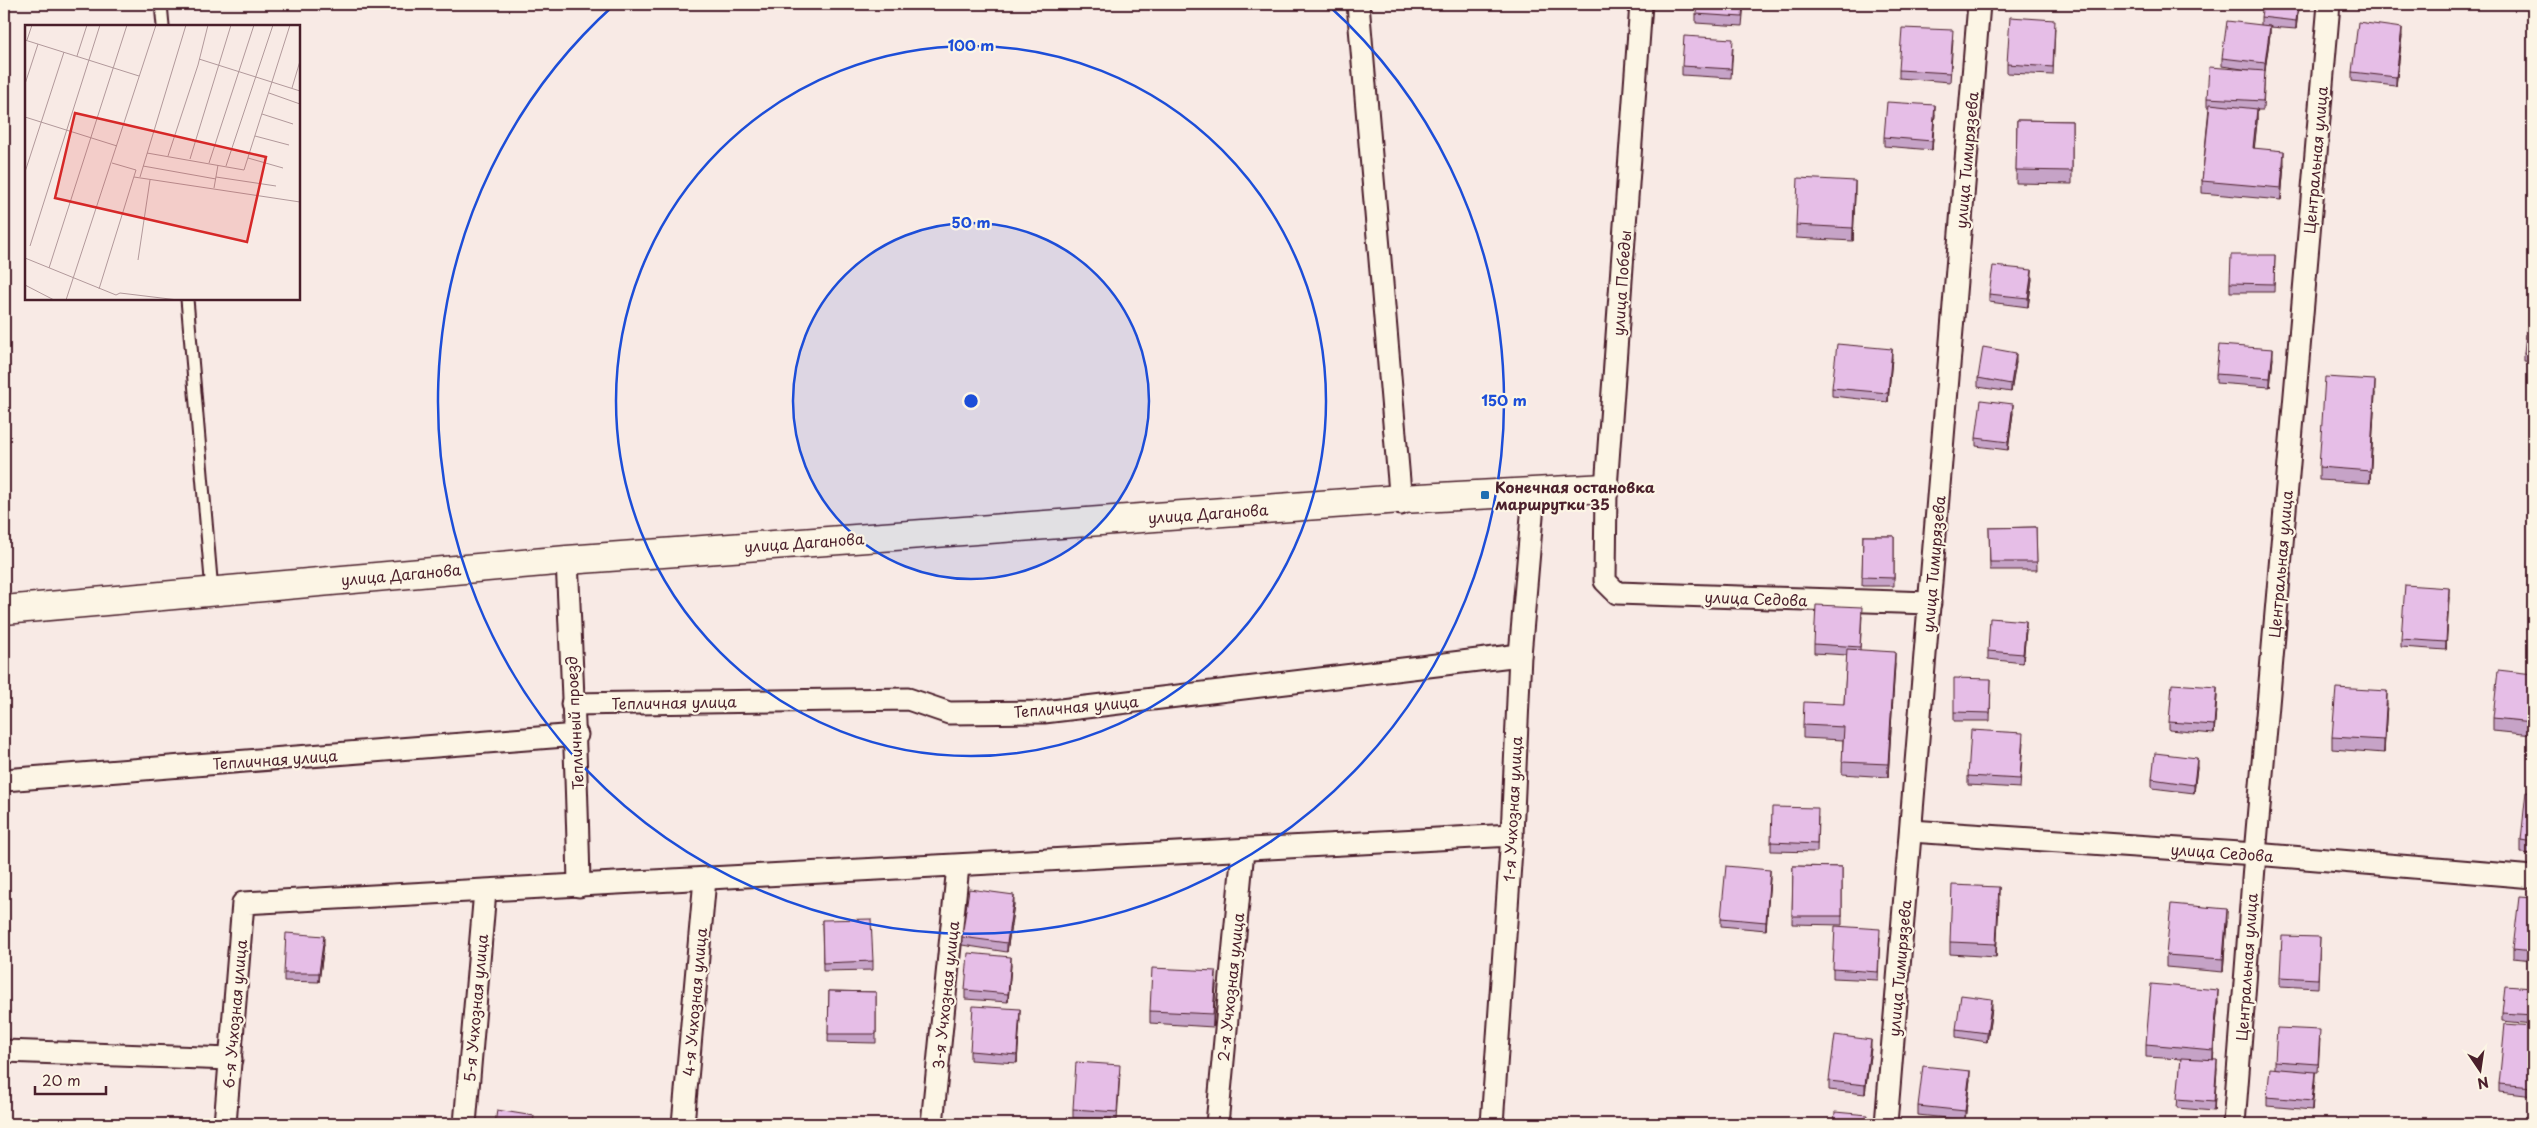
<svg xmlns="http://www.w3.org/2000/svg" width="2537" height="1128" viewBox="0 0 2537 1128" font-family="'Playpen Sans',sans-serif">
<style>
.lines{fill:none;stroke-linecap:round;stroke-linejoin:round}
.service-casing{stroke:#4a1f2b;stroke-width:15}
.minor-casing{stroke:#4a1f2b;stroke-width:25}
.secondary-casing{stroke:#4a1f2b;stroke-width:31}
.service{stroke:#fcf5e5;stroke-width:11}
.minor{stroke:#fcf5e5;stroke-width:21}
.secondary{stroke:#fcf5e5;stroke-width:28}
.wall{fill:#c6a3c7;stroke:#4a1f2b}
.shaded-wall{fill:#a185a2;stroke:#4a1f2b}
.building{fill:#e6bee7;stroke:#4a1f2b}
.ring{fill:none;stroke:#1d4ed8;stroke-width:2.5}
.poi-dot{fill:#1f6fb2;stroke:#fcf5e5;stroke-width:2}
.labels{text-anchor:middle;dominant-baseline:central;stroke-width:4.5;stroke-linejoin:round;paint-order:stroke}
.street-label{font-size:15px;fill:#4a1f2b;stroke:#fcf5e5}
.poi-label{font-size:15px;font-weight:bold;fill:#4a1f2b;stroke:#fcf5e5;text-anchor:start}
.inset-road{fill:none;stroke:#b2999b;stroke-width:1}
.view{fill:#d62828;fill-opacity:0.15;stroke:#d62828;stroke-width:2.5}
.inset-edge{fill:none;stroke:#4a1f2b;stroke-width:2.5}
.centre{fill:#1d4ed8;stroke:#fcf5e5;stroke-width:2.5}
.ring-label{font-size:15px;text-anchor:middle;font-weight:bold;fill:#1d4ed8;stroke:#fcf5e5;stroke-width:4.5;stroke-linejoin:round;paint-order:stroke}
</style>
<rect width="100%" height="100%" fill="#f8eae5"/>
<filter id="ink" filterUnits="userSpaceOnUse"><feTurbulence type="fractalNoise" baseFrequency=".02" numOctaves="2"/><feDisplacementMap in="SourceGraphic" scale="10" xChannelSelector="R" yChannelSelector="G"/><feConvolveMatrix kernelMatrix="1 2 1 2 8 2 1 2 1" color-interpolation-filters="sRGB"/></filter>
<g filter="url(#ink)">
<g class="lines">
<g class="service-casing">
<g id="service">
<path d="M161,4L163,26"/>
<path d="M187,299L212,591"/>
</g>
</g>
<g class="minor-casing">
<g id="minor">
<path d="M1358,4L1401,504"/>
<path d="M1641,4L1606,488L1605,581L1617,593L1930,603"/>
<path d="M567,560C572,669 577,777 579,886"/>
<path d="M572,704L908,699L949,713L1044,712L1520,655"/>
<path d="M4,780L577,735"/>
<path d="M1911,831L2255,854L2533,877"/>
<path d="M4,1051L231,1059"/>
<path d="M225,1124L243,903L1512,835"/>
<path d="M465,1124L485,891"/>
<path d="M683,1124L705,879"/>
<path d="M932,1124L958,866"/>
<path d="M1217,1124L1243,850"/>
<path d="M1492,1124L1512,835L1520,655L1534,493"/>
<path d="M1886,1124L1979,4"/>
<path d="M2234,1124L2255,854L2329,4"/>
</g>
</g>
<g class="secondary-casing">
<path id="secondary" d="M4,610L567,560L1401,499L1606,488"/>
</g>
<use href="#service" class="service"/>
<use href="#minor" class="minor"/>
<use href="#secondary" class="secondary"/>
</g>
<g class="wall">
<path d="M1744,4L1742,26L1696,23V14Z"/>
<path d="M2299,4L2296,29L2270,27V34L2265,70L2263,110H2257V122L2254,148L2284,164L2281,200L2202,193V181L2209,107H2207V98L2249,70L2222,66V58L2261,25V17Z"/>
<path d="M2055,28L2053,75L2007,73V64Z"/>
<path d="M2402,36L2396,86L2352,81V72Z"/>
<path d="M1953,39L1950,82L1899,78V70Z"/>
<path d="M1733,48L1731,78L1682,75V66Z"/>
<path d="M1935,114L1932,150L1884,146V137Z"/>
<path d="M2017,120L2072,121V184L2016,183Z"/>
<path d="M1855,194L1853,241L1796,238V225Z"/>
<path d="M2275,255L2274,292H2230V283Z"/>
<path d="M2032,279L2028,307L1989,302V294Z"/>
<path d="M2533,313V362L2524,361V353Z"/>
<path d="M1892,358L1888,402L1832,396V388Z"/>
<path d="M2273,358L2270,387L2216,383V374Z"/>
<path d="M2016,362L2011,392L1978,387V378Z"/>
<path d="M2375,393L2370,483L2319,480V467Z"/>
<path d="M2013,413L2008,450L1976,446V438Z"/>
<path d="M2036,527L2037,570H1990L1989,528Z"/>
<path d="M1863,536H1894V586H1862Z"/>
<path d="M2449,597L2446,650L2401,647V639Z"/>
<path d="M1862,616L1860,650L1895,664L1888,777L1842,774L1843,740L1803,738V725L1844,704L1847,655L1814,653V644Z"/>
<path d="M2026,630L2023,663L1988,659V651Z"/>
<path d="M2533,674V735L2493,731V718Z"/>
<path d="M1991,679L1990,721H1954V712Z"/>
<path d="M2217,696L2214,734L2169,730V722Z"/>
<path d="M2387,704L2384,753L2332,749V737Z"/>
<path d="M2023,742L2020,788L1968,785V776Z"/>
<path d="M2197,767L2194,793L2152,788V779Z"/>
<path d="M2533,792V854L2521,853V840Z"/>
<path d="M1818,817L1817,852L1771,851V842Z"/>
<path d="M1793,866L1842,867V925L1792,924Z"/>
<path d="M1770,878L1766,930L1721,926V918Z"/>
<path d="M2533,898V960L2513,958V949Z"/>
<path d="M1999,900L1996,957L1950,954V942Z"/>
<path d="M1014,904L1007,952L962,945V937Z"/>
<path d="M822,920L873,961V970L823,971Z"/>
<path d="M2227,921L2223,972L2166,967V955Z"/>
<path d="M1880,937L1878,980L1833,978V969Z"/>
<path d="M2320,937L2318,988L2280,986V977Z"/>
<path d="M324,944L319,982L284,981V973Z"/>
<path d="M1011,965L1008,1002L965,999V990Z"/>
<path d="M1216,984L1213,1027L1150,1023V1011Z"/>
<path d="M2533,988V1024L2502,1021V1013Z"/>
<path d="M829,991L876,992V1043L828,1042Z"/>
<path d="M2218,1002L2213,1060L2217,1069L2214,1111L2177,1108L2181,1059L2146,1057V1044Z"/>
<path d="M1992,1008L1987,1042L1956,1037V1029Z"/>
<path d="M1020,1018L1017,1063L970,1060V1051Z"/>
<path d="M2533,1026V1096L2499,1092V1084Z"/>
<path d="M2320,1039L2318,1072H2315L2312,1110L2267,1106V1097L2275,1068V1061Z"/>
<path d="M1871,1048L1865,1094L1829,1090V1081Z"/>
<path d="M1120,1073L1117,1120L1073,1118V1109Z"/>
<path d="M1970,1079L1965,1120L1918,1115V1106Z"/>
</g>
<g class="shaded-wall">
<path d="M2298,4H2299L2296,29V21Z"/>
<path d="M2270,26V34L2265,71V63Z"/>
<path d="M2402,28V36L2396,86V77Z"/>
<path d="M1935,105V114L1932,150V141Z"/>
<path d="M2257,109V122L2253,161V148Z"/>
<path d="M2284,151V164L2281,200V188Z"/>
<path d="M1855,181V194L1853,241V228Z"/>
<path d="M2032,270V279L2028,307V298Z"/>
<path d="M1892,349V358L1888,402V393Z"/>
<path d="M2273,349V358L2270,387V378Z"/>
<path d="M2016,353V362L2011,392V384Z"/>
<path d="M2375,380V393L2370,483V471Z"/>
<path d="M2013,404V413L2008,450V442Z"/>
<path d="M2449,588V597L2446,650V642Z"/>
<path d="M2026,621V630L2023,663V654Z"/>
<path d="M1895,652V664L1888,777V764Z"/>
<path d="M2217,687V696L2214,734V725Z"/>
<path d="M2387,691V704L2384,753V740Z"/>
<path d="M2197,758V767L2194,793V785Z"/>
<path d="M1770,870V878L1766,930V922Z"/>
<path d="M1999,887V900L1996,957V944Z"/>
<path d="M1014,895V904L1007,952V943Z"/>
<path d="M2227,909V921L2223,972V959Z"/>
<path d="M324,936V944L319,982V973Z"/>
<path d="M1011,957V965L1008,1002V994Z"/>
<path d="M1216,971V984L1213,1027V1014Z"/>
<path d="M2218,990V1002L2213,1062V1050Z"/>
<path d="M1992,999V1008L1987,1042V1033Z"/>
<path d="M1020,1009V1018L1017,1063V1055Z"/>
<path d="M1871,1040V1048L1865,1094V1085Z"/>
<path d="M2217,1060V1069L2214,1111V1102Z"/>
<path d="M1970,1071V1079L1965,1120V1111Z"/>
<path d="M2315,1072V1080L2312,1110V1101Z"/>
</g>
<g class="building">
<path d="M1697,4H1743L1742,17L1696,14Z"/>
<path d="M2263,4H2298L2296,21L2261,17Z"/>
<path d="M2010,17L2055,20L2053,67L2007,64Z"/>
<path d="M2227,21L2270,26L2265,63L2222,58Z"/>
<path d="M2358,22L2402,28L2396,77L2352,72Z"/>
<path d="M1902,28L1953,30L1950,73L1899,70Z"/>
<path d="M1684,36L1733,39L1731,69L1682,66Z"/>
<path d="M2209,67L2265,71L2263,101L2207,98Z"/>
<path d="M1887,102L1935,105L1932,141L1884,137Z"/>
<path d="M2210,104L2257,109L2253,148L2284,151L2281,188L2202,181Z"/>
<path d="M2017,120L2072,121V171L2016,170Z"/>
<path d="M1798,178L1855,181L1853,228L1796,225Z"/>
<path d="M2231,255H2275L2274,284L2230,283Z"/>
<path d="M1993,266L2032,270L2028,298L1989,294Z"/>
<path d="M2528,312L2533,313V353H2524Z"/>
<path d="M1837,344L1892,349L1888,393L1832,388Z"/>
<path d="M2219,345L2273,349L2270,378L2216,374Z"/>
<path d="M1983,347L2016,353L2011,384L1978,378Z"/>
<path d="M2325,377L2375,380L2370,471L2319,467Z"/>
<path d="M1981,400L2013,404L2008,442L1976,438Z"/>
<path d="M2036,527L2037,562H1990L1989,528Z"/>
<path d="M1863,536H1894V578L1862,577Z"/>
<path d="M2405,585L2449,588L2446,642L2401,639Z"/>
<path d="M1816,605L1862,607L1860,647L1814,644Z"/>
<path d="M1990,618L2026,621L2023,654L1988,651Z"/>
<path d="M1847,649L1895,652L1888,764L1842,762L1844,727L1803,725L1804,702L1844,704Z"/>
<path d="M2498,670L2533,674V722L2493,718Z"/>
<path d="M1954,678L1991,679L1990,713L1954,712Z"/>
<path d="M2172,684L2217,687L2214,725L2169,722Z"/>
<path d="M2336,688L2387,691L2384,740L2332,737Z"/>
<path d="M1971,730L2023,733L2020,779L1968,776Z"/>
<path d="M2155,753L2197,758L2194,785L2152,779Z"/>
<path d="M2526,791L2533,792V842L2521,840Z"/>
<path d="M1772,807L1818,808L1817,844L1771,842Z"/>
<path d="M1726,866L1770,870L1766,922L1721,918Z"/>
<path d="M1793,866L1842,867V916H1792Z"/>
<path d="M1952,885L1999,887L1996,944L1950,942Z"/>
<path d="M969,889L1014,895L1007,943L962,937Z"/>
<path d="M2519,897L2533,898V951L2513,949Z"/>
<path d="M2171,904L2227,909L2223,959L2166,955Z"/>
<path d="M871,919L873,961L823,963L822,920Z"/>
<path d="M1835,926L1880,929L1878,972L1833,969Z"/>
<path d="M286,933L324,936L319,973H284Z"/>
<path d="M2282,936L2320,937L2318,979L2280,977Z"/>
<path d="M968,953L1011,957L1008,994L965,990Z"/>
<path d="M1152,968L1216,971L1213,1014L1150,1011Z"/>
<path d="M2151,984L2218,990L2213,1050L2146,1044Z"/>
<path d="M2505,986L2533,988V1015L2502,1013Z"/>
<path d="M829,991L876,992V1034H828Z"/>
<path d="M1961,995L1992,999L1987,1033L1956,1029Z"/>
<path d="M973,1006L1020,1009L1017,1055L970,1051Z"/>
<path d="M2505,1024L2533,1026V1087L2499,1084Z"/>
<path d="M2277,1028L2320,1030L2318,1064L2275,1061Z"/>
<path d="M1835,1035L1871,1040L1865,1085L1829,1081Z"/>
<path d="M2181,1058L2217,1060L2214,1102L2177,1099Z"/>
<path d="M1076,1062L1120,1065L1117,1112L1073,1109Z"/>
<path d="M1923,1066L1970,1071L1965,1111L1918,1106Z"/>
<path d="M2270,1068L2315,1072L2312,1101L2267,1097Z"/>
<path d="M497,1110L534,1116L533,1124H495Z"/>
<path d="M1835,1112L1868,1115L1867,1124H1834Z"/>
<path d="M1140,1122L1169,1124H1140Z"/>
</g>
</g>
<circle cx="971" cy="401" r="178" fill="#1d4ed8" fill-opacity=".12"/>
<g class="ring">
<circle cx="971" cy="401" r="178"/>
<circle cx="971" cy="401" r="355"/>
<path d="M1328 5A533 533 0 1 1 614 5"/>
</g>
<rect class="poi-dot" x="1480" y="490" width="10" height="10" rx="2.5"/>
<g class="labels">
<g class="street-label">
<text transform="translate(1966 160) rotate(-85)">улица Тимирязева</text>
<text transform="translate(2315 160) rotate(-85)">Центральная улица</text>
<text transform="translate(1621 283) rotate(-86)">улица Победы</text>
<text transform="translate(1208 513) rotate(-4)">улица Даганова</text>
<text transform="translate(804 542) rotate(-4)">улица Даганова</text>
<text transform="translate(1933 564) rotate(-85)">улица Тимирязева</text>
<text transform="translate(2280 564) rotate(-85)">Центральная улица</text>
<text transform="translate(401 574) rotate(-5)">улица Даганова</text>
<text transform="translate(1756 598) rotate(2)">улица Седова</text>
<text transform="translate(674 702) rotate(-1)">Тепличная улица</text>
<text transform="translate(1076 706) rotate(-5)">Тепличная улица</text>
<text transform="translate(574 723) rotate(-93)">Тепличный проезд</text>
<text transform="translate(275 759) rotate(-4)">Тепличная улица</text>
<text transform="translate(1512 809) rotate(-87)">1-я Учхозная улица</text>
<text transform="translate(2222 852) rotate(4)">улица Седова</text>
<text transform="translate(2246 967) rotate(-86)">Центральная улица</text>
<text transform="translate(1899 968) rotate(-85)">улица Тимирязева</text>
<text transform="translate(1230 987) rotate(-84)">2-я Учхозная улица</text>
<text transform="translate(945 995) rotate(-84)">3-я Учхозная улица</text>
<text transform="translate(694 1002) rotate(-85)">4-я Учхозная улица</text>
<text transform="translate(475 1008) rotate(-85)">5-я Учхозная улица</text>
<text transform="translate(234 1014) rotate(-85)">6-я Учхозная улица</text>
</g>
<g class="poi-label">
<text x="1495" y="486">Конечная остановка<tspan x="1495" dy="17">маршрутки 35</tspan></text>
</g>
</g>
<g transform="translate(25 25)">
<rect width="275" height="275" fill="#f8eae5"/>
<path class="inset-road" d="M0,15L114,51M2,15L7,0M52,31L62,0M174,34L275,66M0,59L13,19M267,63L275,36M244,68L275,79M237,89L268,99M0,92L92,121M230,111L264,120M122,128L219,145L265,0M143,131L173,40L183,0M223,133L258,143M165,134L206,0M184,138L229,0M118,141L191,154M201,141L248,0M0,147L39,27M109,152L275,177M115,152L161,0M191,152L251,161M189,163L193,140M5,221L75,0M0,233L91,270L95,268L153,275M113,235L125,155M24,243L102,0M0,260L29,275M74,264L111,145L87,138M41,275L131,0"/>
<path class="view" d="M50,88L241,132L222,217L30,173Z"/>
<rect width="275" height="275" class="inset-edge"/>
</g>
<circle cx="971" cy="401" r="8" class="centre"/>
<g class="ring-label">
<text x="971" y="51">100 m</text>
<text x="971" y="228">50 m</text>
<text x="1504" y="406">150 m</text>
</g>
<rect width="2537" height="1128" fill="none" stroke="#fcf5e5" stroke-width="20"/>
<rect x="10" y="10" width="2517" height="1108" fill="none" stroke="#4a1f2b" stroke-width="2" filter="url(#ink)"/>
<g transform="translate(2480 1070) rotate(167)" stroke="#fcf5e5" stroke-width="4" paint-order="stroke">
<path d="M0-4L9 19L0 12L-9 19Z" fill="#4a1f2b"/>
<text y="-8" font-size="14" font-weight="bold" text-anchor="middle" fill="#4a1f2b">N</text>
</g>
<path d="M35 1086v8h71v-8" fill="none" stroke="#4a1f2b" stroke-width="2.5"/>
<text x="42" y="1086" font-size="15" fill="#4a1f2b" stroke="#fcf5e5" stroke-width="4" paint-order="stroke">20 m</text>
</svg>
